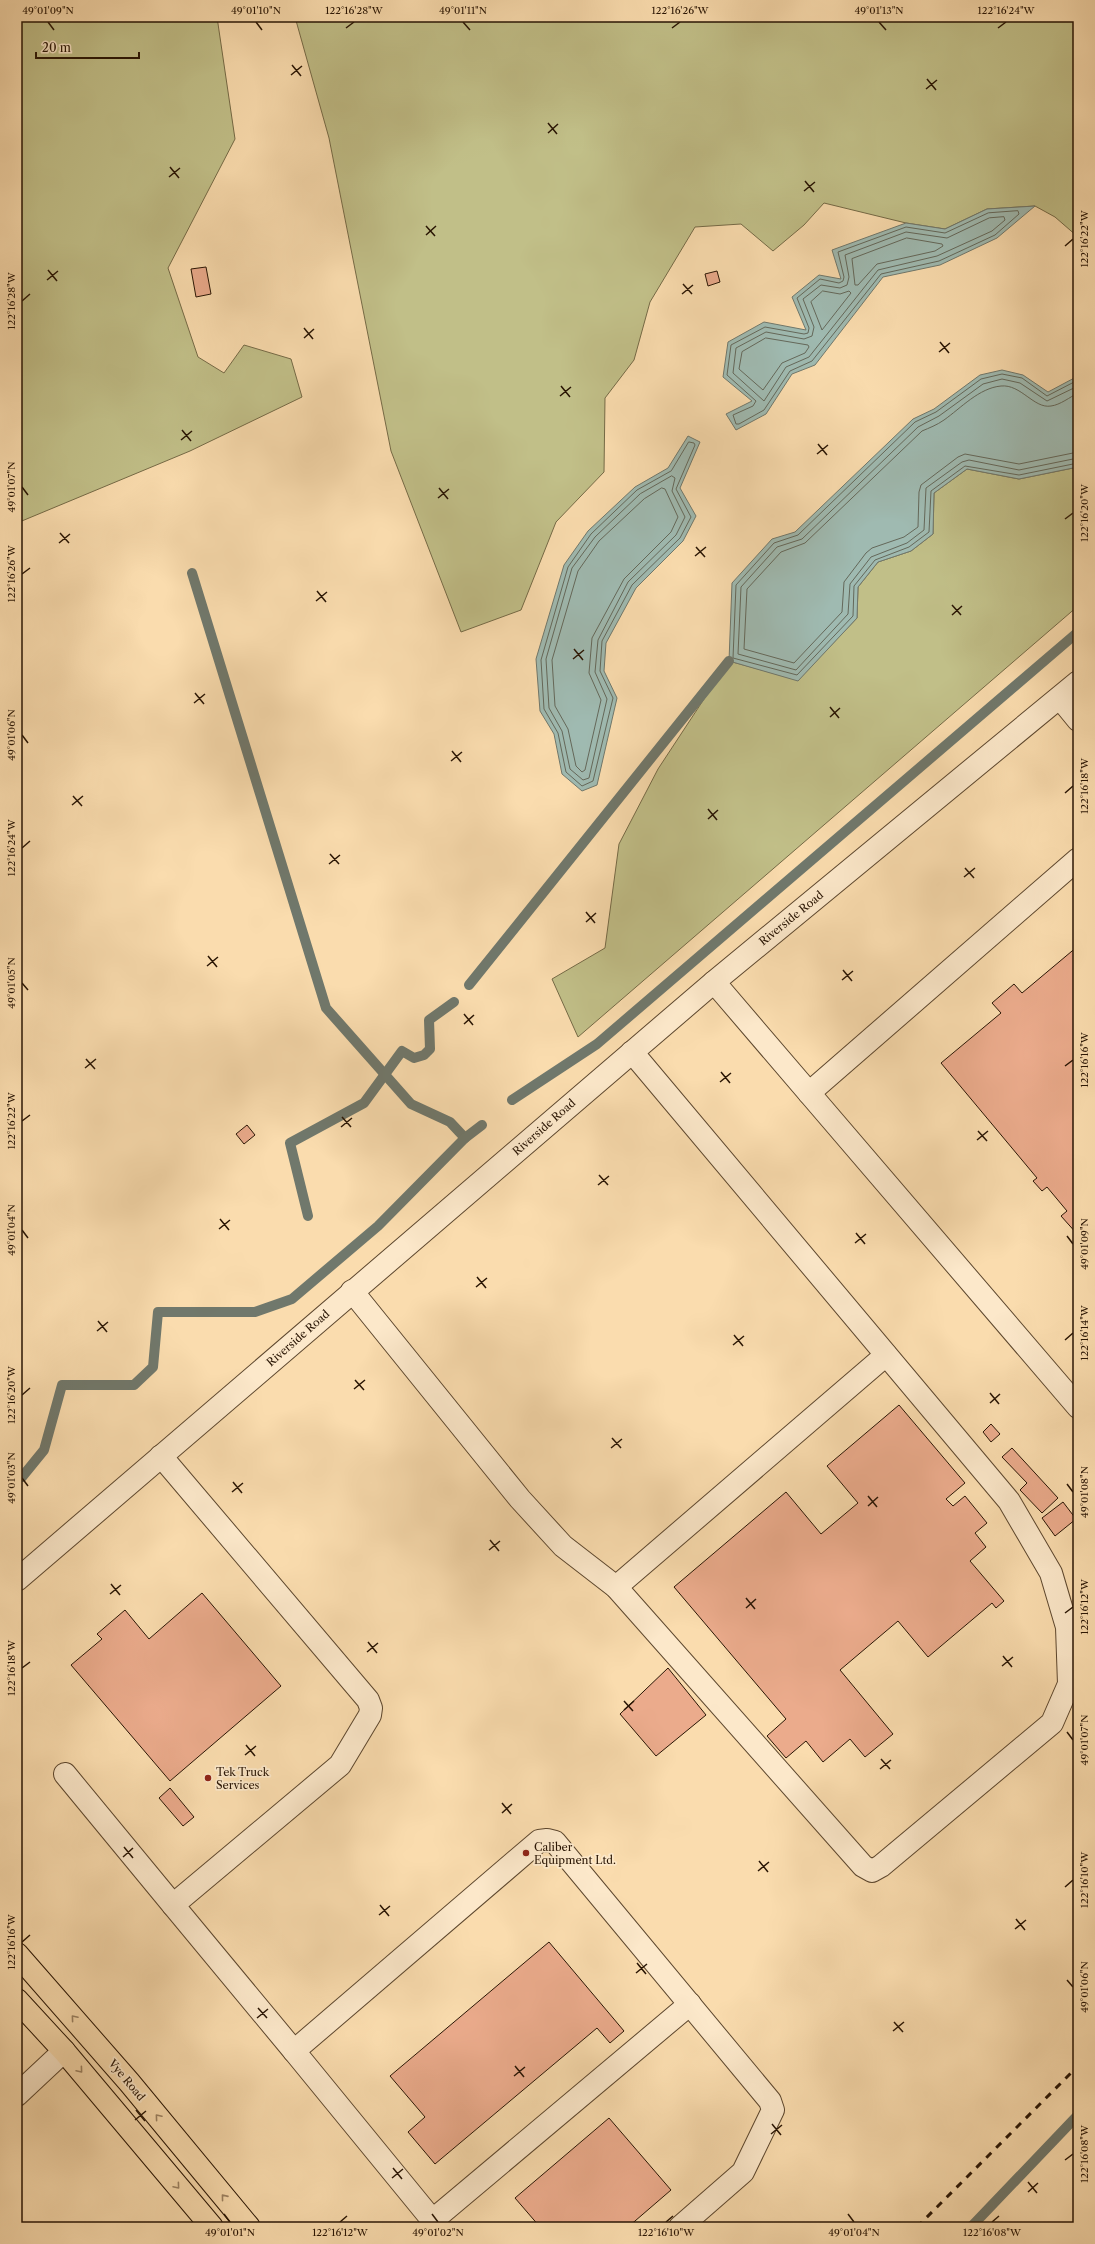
<svg xmlns="http://www.w3.org/2000/svg" width="1095" height="2244" viewBox="0 0 1095 2244" font-family="'Libre Caslon Text',serif">
<style>
.green{fill:#c1bf88;stroke:#756a46}
.water{fill:#9fbab1;stroke:#70786c}
.lines{fill:none;stroke-linecap:round;stroke-linejoin:round}
.shore{stroke:#64685a;stroke-width:1}
.stream{stroke:#70786c;stroke-width:10}
.building{fill:#ebab8c;stroke:#291504}
.minor-casing{stroke:#5d472e;stroke-width:24}
.major-casing{stroke:#291504;stroke-width:24}
.minor{stroke:#fce8ca;stroke-width:22}
.major{stroke:#fadcae;stroke-width:22}
.rail{stroke:#291504;stroke-width:3;stroke-dasharray:7 7;stroke-linecap:butt}
.oneway{stroke:#9c8262}
.ticks{fill:none;stroke:#291504;stroke-width:1.5}
.poi-dot{fill:#8f2418;stroke:#fce8ca;stroke-width:1.5}
.labels{text-anchor:middle;dominant-baseline:central;stroke-width:3.5;stroke-linejoin:round;paint-order:stroke}
.street-label{font-size:11px;fill:#291504;stroke:#fce8ca}
.poi-label{font-size:11px;fill:#291504;stroke:#fce8ca;text-anchor:start}
.neatline{fill:none;stroke:#291504;stroke-width:1.5}
.ticks-label{font-size:10px;text-anchor:middle;fill:#291504}
</style>
<rect width="100%" height="100%" fill="#fadcae"/>
<filter id="stains"><feTurbulence type="fractalNoise" baseFrequency=".005" numOctaves="4"/><feColorMatrix values="0 0 0 0 .2 0 0 0 0 .09 0 0 0 0 .02 0 0 0 .5 -.17"/></filter>
<radialGradient id="worn" r=".72"><stop offset=".6" stop-color="#630" stop-opacity="0"/><stop offset="1" stop-color="#630" stop-opacity=".3"/></radialGradient>
<g class="green">
<path d="M17,17H217L235,139L168,268L198,357L224,373L244,345L291,359L302,397L190,451L17,523Z"/>
<path d="M295,17H1078V237L1055,217L1035,206L987,209L945,229L906,223L824,203L804,225L773,251L741,224L695,227L650,302L634,360L605,398L604,472L556,522L521,610L461,632L391,451L329,138Z"/>
<path d="M1078,467V606L578,1037L552,979L605,948L619,844L658,769L729,661L798,680L857,618L858,587L878,562L911,551L933,534L934,493L967,469L1019,479Z"/>
</g>
<g class="water">
<path d="M1035,206L997,238L940,265L883,277L815,365L792,374L766,414L736,430L726,414L752,401L723,377L728,342L764,322L806,330L792,297L819,275L841,279L832,250L906,223L945,229L987,209Z"/>
<path d="M1002,370L1023,375L1048,392L1078,376V467L1019,479L967,469L934,493L933,534L911,551L878,562L858,587L857,618L798,681L729,661L732,583L772,539L795,532L913,419L934,409L980,375Z"/>
<path d="M688,436L700,442L680,488L696,516L683,541L636,588L606,643L604,671L617,698L597,785L582,791L562,774L554,734L540,711L536,659L564,565L588,531L635,487L668,468Z"/>
</g>
<g class="lines">
<g class="shore">
<path d="M1018,211L1019,214L995,235L939,261L881,274L812,361L790,371L764,410L739,424H736L733,415L753,406L756,401L727,375L731,345L765,327L804,334L808,333L809,328L797,298L820,279L839,283L843,281L844,277L838,252L906,227L945,233L988,213Z"/>
<path d="M1004,217L1005,220L992,231L937,256L878,270L809,357L786,367L764,401L733,373L736,348L766,332L804,339L812,336L814,327L803,299L821,285L840,288L847,285L849,277L845,255L906,232L947,238L989,218Z"/>
<path d="M907,238L942,244L943,246L935,251L877,264L858,285H855L852,259Z"/>
<path d="M823,291L840,294L849,291L851,293L822,330L811,302Z"/>
<path d="M766,338L808,345L809,347L805,353L782,363L763,390L739,369L742,352Z"/>
<path d="M1078,380L1047,396L1022,378L1002,374L981,379L936,412L915,422L798,535L774,543L736,585L733,658L797,675L853,616L854,586L875,560L909,547L929,532L931,491L965,466L1019,475L1078,463"/>
<path d="M1078,386L1047,401L1020,383L1002,379L983,384L939,416L918,427L802,539L777,547L741,587L738,654L796,670L848,614L850,584L871,557L907,543L924,530L926,488L962,462L969,460L1019,470L1078,458"/>
<path d="M1078,393C1070,397 1060,405 1051,406C1034,409 1021,384 1001,386C979,388 961,408 944,420C937,425 929,428 922,431L805,543L781,552L747,589L744,649L794,663L842,612L844,582L866,553L872,548L904,537L918,527L919,492L921,485L958,457L965,454L1019,464L1078,452"/>
<path d="M689,442L694,443L695,445L676,489L691,517L680,538L632,585L602,641L600,671L613,698L593,781L582,786L566,772L558,733L544,709L541,660L568,567L591,534L637,490L671,471Z"/>
<path d="M672,476L675,478L672,491L685,517L676,535L628,582L598,640L595,672L607,699L589,778L583,780L570,769L562,731L549,708L546,659L572,568L595,537L640,494Z"/>
<path d="M662,488L665,489L678,517L671,532L624,579L592,638L589,673L601,700L585,770L582,772L576,766L568,729L555,706L552,660L578,571L599,541L644,499Z"/>
</g>
<g class="stream">
<path d="M192,573L326,1008L411,1104L450,1122L465,1138"/>
<path d="M469,985L729,661"/>
<path d="M512,1100L597,1044L1078,632"/>
<path d="M308,1216L290,1143L364,1103L402,1051L414,1058L424,1055L430,1049L429,1020L454,1002"/>
<path d="M17,1477H22L44,1450L62,1385H134L153,1367L158,1312H255L292,1299L378,1226L465,1138L482,1125"/>
<path d="M971,2227L1078,2115"/>
</g>
</g>
<g class="building">
<path d="M206,267L211,294L196,297L191,269Z"/>
<path d="M717,271L720,282L708,286L705,274Z"/>
<path d="M1078,946V1235L1061,1216L1067,1211L1047,1187L1042,1191L1033,1181L1037,1178L941,1063L1001,1013L992,1003L1014,984L1022,993Z"/>
<path d="M247,1125L255,1135L244,1144L236,1134Z"/>
<path d="M899,1405L965,1483L946,1499L953,1506L965,1496L987,1523L975,1533L986,1547L970,1561L1004,1601L996,1608L992,1603L928,1657L898,1621L840,1670L893,1734L865,1757L850,1739L823,1762L806,1741L786,1758L767,1736L786,1719L674,1587L786,1492L821,1534L858,1503L827,1466Z"/>
<path d="M991,1424L1000,1434L991,1442L983,1432Z"/>
<path d="M1012,1448L1058,1498L1042,1513L1020,1490L1027,1483L1002,1457Z"/>
<path d="M1063,1502L1076,1519L1055,1536L1042,1518Z"/>
<path d="M202,1593L281,1686L170,1781L71,1665L102,1639L97,1634L125,1610L149,1639Z"/>
<path d="M668,1668L706,1715L656,1756L620,1714Z"/>
<path d="M170,1788L194,1817L183,1826L159,1798Z"/>
<path d="M549,1942L624,2031L610,2043L597,2028L435,2164L408,2132L425,2117L390,2076Z"/>
<path d="M609,2118L671,2190L628,2227H540L515,2198Z"/>
</g>
<g class="lines">
<g class="minor-casing">
<g id="minor">
<path d="M1060,698L1078,720"/>
<path d="M714,982L809,1093L1078,859"/>
<path d="M809,1093L1078,1407"/>
<path d="M352,1291L520,1499L563,1546L616,1587L863,1866L872,1871L881,1866L1052,1723L1069,1684L1067,1627L1051,1573L1009,1501L632,1052"/>
<path d="M17,1580L714,982L1078,682"/>
<path d="M616,1587L886,1355"/>
<path d="M65,1774L173,1905L340,1765L370,1715L371,1708L368,1700L161,1456"/>
<path d="M173,1905L294,2051"/>
<path d="M17,2095L64,2051"/>
<path d="M433,2220L690,2004"/>
<path d="M438,2227L294,2051L539,1841L547,1840L555,1842L770,2101L773,2110L743,2172L680,2227"/>
</g>
</g>
<g class="major-casing">
<g id="major">
<path d="M17,1954L129,2082L249,2227"/>
<path d="M17,2000L64,2051L212,2227"/>
</g>
</g>
<use href="#minor" class="minor"/>
<use href="#major" class="major"/>
<path class="rail" d="M917,2227L1078,2066"/>
</g>
<defs><path id="oneway-chevron" d="M-2-3.5L2.5 0L-2 3.5" fill="none" stroke-width="1.6" stroke-linecap="round" stroke-linejoin="round"/></defs>
<g class="oneway">
<use href="#oneway-chevron" transform="translate(74 2018) rotate(-130)"/>
<use href="#oneway-chevron" transform="translate(80 2070) rotate(50)"/>
<use href="#oneway-chevron" transform="translate(158 2117) rotate(-130)"/>
<use href="#oneway-chevron" transform="translate(177 2186) rotate(50)"/>
<use href="#oneway-chevron" transform="translate(224 2197) rotate(-129)"/>
</g>
<path class="ticks" d="M48,22L54,30M256,22L262,30M463,22L470,30M879,22L886,30M346,28L354,22M672,28L680,22M998,28L1006,22M292,65L301,76M291,75L302,66M927,79L936,90M926,89L937,80M548,123L557,134M548,133L558,124M170,167L179,178M169,177L180,168M805,181L814,192M804,191L815,182M426,226L435,236M426,235L436,226M1065,246L1073,239M48,270L57,281M47,280L58,271M683,284L692,294M682,294L693,285M22,301L30,294M304,328L313,339M304,338L314,329M940,342L949,353M939,352L950,343M561,386L570,397M560,396L571,387M182,430L191,441M181,440L192,431M818,444L827,455M817,454L828,445M22,487L28,495M439,488L448,499M438,498L449,489M1065,519L1073,513M60,533L69,543M59,543L70,534M696,547L705,557M695,556L706,547M22,574L30,568M317,591L326,602M316,601L327,592M952,605L961,615M952,615L962,606M574,649L583,660M573,659L584,650M195,693L204,704M194,703L205,694M830,707L839,718M830,717L840,708M22,735L28,743M452,751L461,762M451,761L462,752M1065,793L1073,786M73,796L82,806M72,805L83,796M708,809L717,820M708,819L718,810M22,848L30,841M330,854L339,864M329,864L340,855M965,868L974,878M964,877L975,868M586,912L595,923M586,922L596,913M208,956L217,967M207,966L218,957M843,970L852,981M842,980L853,971M22,983L28,990M464,1014L473,1025M464,1024L474,1015M86,1059L95,1069M1065,1066L1073,1060M85,1068L96,1059M721,1072L730,1083M720,1082L731,1073M342,1117L351,1127M22,1121L30,1115M341,1127L352,1118M978,1131L987,1141M977,1140L988,1131M599,1175L608,1185M598,1185L609,1176M220,1219L229,1230M219,1229L230,1220M22,1230L28,1238M856,1233L865,1244M1067,1236L1073,1244M855,1243L866,1234M477,1277L486,1288M476,1287L487,1278M98,1321L107,1332M97,1331L108,1322M734,1335L743,1346M1065,1340L1073,1333M733,1345L744,1336M355,1380L364,1390M354,1389L365,1380M990,1393L999,1404M22,1395L30,1388M990,1403L1000,1394M612,1438L621,1448M611,1448L622,1439M22,1478L28,1486M233,1482L242,1493M1067,1484L1073,1492M232,1492L243,1483M868,1496L877,1507M868,1506L878,1497M490,1540L499,1551M489,1550L500,1541M111,1584L120,1595M110,1594L121,1585M746,1598L755,1609M746,1608L756,1599M1065,1613L1073,1607M368,1642L377,1653M367,1652L378,1643M1003,1656L1012,1667M1002,1666L1013,1657M22,1668L30,1662M624,1701L633,1711M624,1710L634,1701M1067,1732L1073,1740M246,1745L255,1756M245,1755L256,1746M881,1759L890,1769M880,1769L891,1760M502,1803L511,1814M502,1813L512,1804M124,1847L133,1858M123,1857L133,1848M759,1861L768,1872M758,1871L769,1862M1065,1887L1073,1880M380,1905L389,1916M379,1915L390,1906M1016,1919L1025,1930M1015,1929L1026,1920M22,1942L30,1935M637,1963L646,1974M636,1973L647,1964M1067,1980L1073,1987M258,2008L267,2018M257,2018L268,2009M894,2022L903,2032M893,2031L904,2022M515,2066L524,2077M514,2076L525,2067M136,2110L145,2121M135,2120L146,2111M772,2124L781,2135M771,2134L782,2125M1065,2160L1073,2154M393,2168L402,2179M392,2178L403,2169M1028,2182L1037,2193M1028,2192L1038,2183M224,2214L230,2222M432,2214L438,2222M848,2214L854,2222M340,2222L347,2216M666,2222L673,2216M992,2222L999,2216"/>
<g class="poi-dot">
<circle cx="208" cy="1778" r="4"/>
<circle cx="526" cy="1853" r="4"/>
</g>
<g class="labels">
<g class="street-label">
<text transform="translate(791 918) rotate(-39)">Riverside Road</text>
<text transform="translate(544 1127) rotate(-41)">Riverside Road</text>
<text transform="translate(298 1338) rotate(-41)">Riverside Road</text>
<text transform="translate(127 2080) rotate(50)">Vye Road</text>
</g>
<g class="poi-label">
<text x="216" y="1772">Tek Truck<tspan x="216" dy="13">Services</tspan></text>
<text x="534" y="1847">Caliber<tspan x="534" dy="13">Equipment Ltd.</tspan></text>
</g>
</g>
<rect width="1095" height="2244" fill="none" stroke="#fadcae" stroke-width="44"/>
<path d="M36 52v6h103v-6" fill="none" stroke="#291504" stroke-width="2"/>
<text x="42" y="52" font-size="12" fill="#291504" stroke="#fce8ca" stroke-width="3" paint-order="stroke">20 m</text>
<rect x="22" y="22" width="1051" height="2200" class="neatline"/>
<g class="ticks-label">
<text x="48" y="14">49°01'09"N</text>
<text x="256" y="14">49°01'10"N</text>
<text x="354" y="14">122°16'28"W</text>
<text x="463" y="14">49°01'11"N</text>
<text x="680" y="14">122°16'26"W</text>
<text x="879" y="14">49°01'13"N</text>
<text x="1006" y="14">122°16'24"W</text>
<text transform="translate(1084 239) rotate(-90)" y="4">122°16'22"W</text>
<text transform="translate(11 301) rotate(-90)" y="4">122°16'28"W</text>
<text transform="translate(11 487) rotate(-90)" y="4">49°01'07"N</text>
<text transform="translate(1084 513) rotate(-90)" y="4">122°16'20"W</text>
<text transform="translate(11 574) rotate(-90)" y="4">122°16'26"W</text>
<text transform="translate(11 735) rotate(-90)" y="4">49°01'06"N</text>
<text transform="translate(1084 786) rotate(-90)" y="4">122°16'18"W</text>
<text transform="translate(11 848) rotate(-90)" y="4">122°16'24"W</text>
<text transform="translate(11 983) rotate(-90)" y="4">49°01'05"N</text>
<text transform="translate(1084 1060) rotate(-90)" y="4">122°16'16"W</text>
<text transform="translate(11 1121) rotate(-90)" y="4">122°16'22"W</text>
<text transform="translate(11 1230) rotate(-90)" y="4">49°01'04"N</text>
<text transform="translate(1084 1244) rotate(-90)" y="4">49°01'09"N</text>
<text transform="translate(1084 1333) rotate(-90)" y="4">122°16'14"W</text>
<text transform="translate(11 1395) rotate(-90)" y="4">122°16'20"W</text>
<text transform="translate(11 1478) rotate(-90)" y="4">49°01'03"N</text>
<text transform="translate(1084 1492) rotate(-90)" y="4">49°01'08"N</text>
<text transform="translate(1084 1607) rotate(-90)" y="4">122°16'12"W</text>
<text transform="translate(11 1668) rotate(-90)" y="4">122°16'18"W</text>
<text transform="translate(1084 1740) rotate(-90)" y="4">49°01'07"N</text>
<text transform="translate(1084 1880) rotate(-90)" y="4">122°16'10"W</text>
<text transform="translate(11 1942) rotate(-90)" y="4">122°16'16"W</text>
<text transform="translate(1084 1987) rotate(-90)" y="4">49°01'06"N</text>
<text transform="translate(1084 2154) rotate(-90)" y="4">122°16'08"W</text>
<text x="230" y="2236">49°01'01"N</text>
<text x="340" y="2236">122°16'12"W</text>
<text x="438" y="2236">49°01'02"N</text>
<text x="666" y="2236">122°16'10"W</text>
<text x="854" y="2236">49°01'04"N</text>
<text x="992" y="2236">122°16'08"W</text>
</g>
<rect width="100%" height="100%" filter="url(#stains)"/>
<rect width="100%" height="100%" fill="url(#worn)"/>
</svg>
